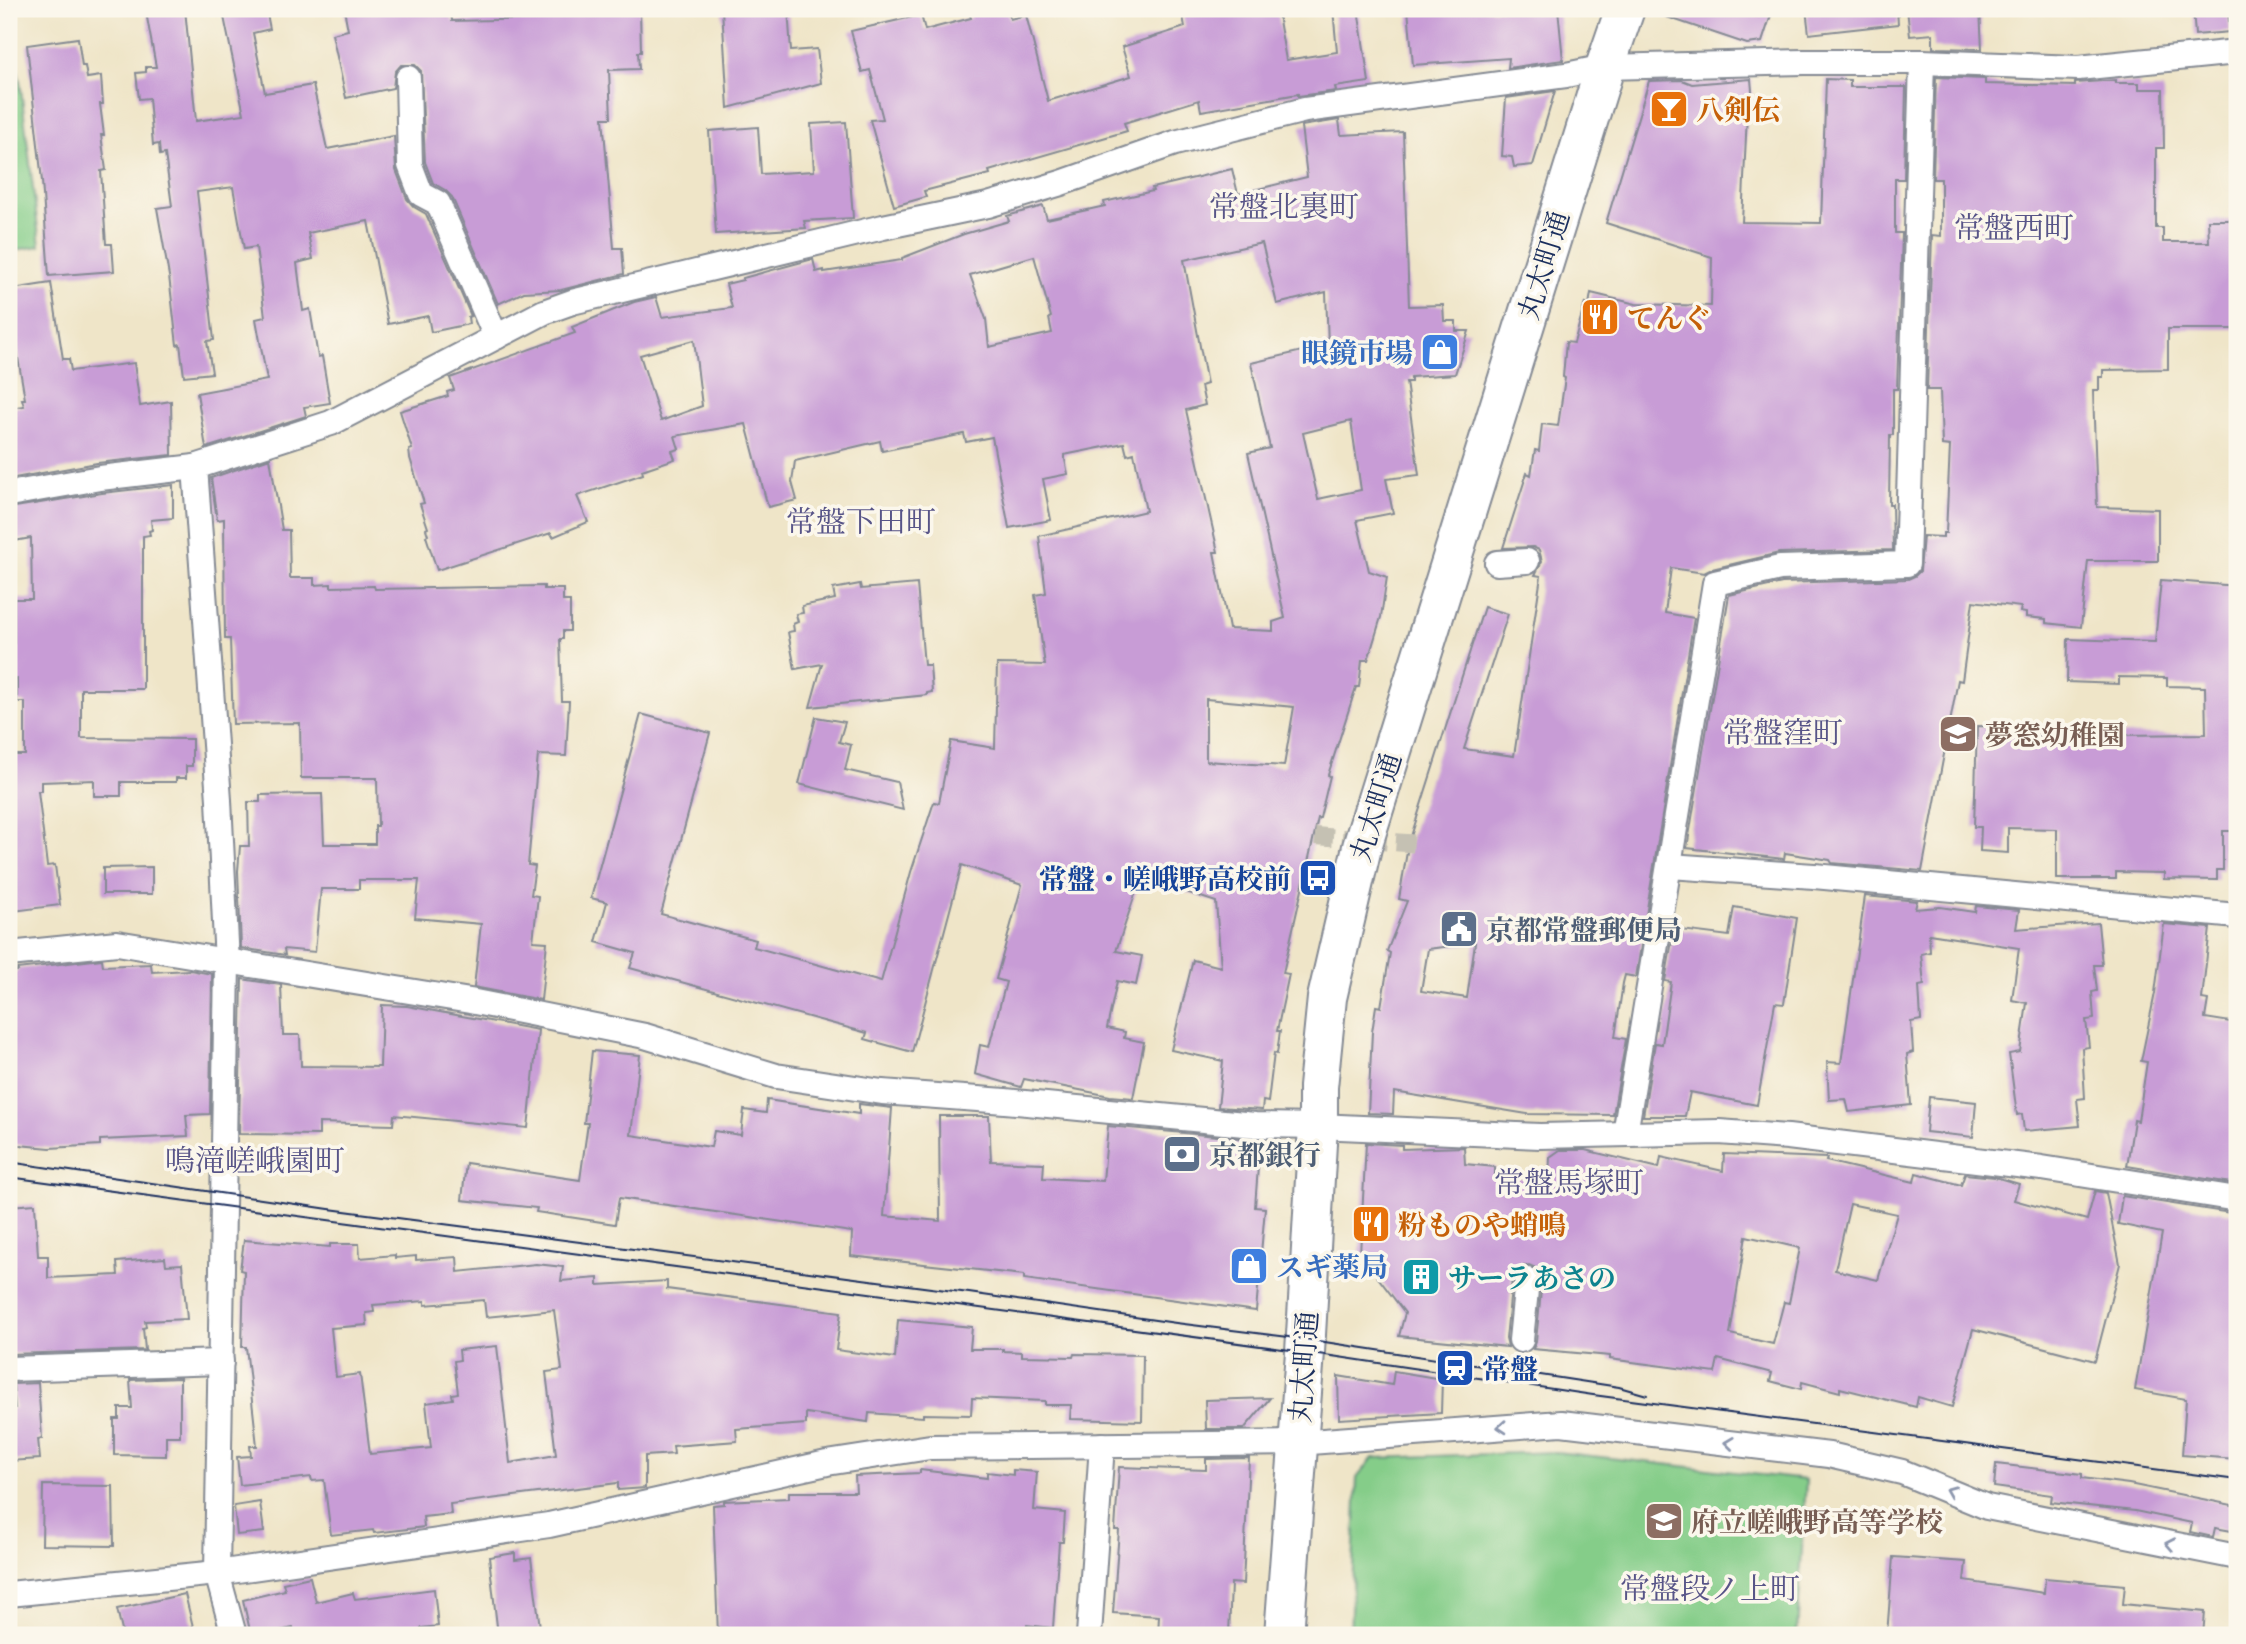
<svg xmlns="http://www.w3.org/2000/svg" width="2246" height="1644" viewBox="0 0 2246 1644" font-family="'Gentium Book Plus','Noto Serif JP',serif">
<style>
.green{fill:#85cd89;stroke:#507e74;stroke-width:2}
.building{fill:#c89cd6;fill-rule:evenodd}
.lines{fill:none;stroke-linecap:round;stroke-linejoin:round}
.pedestrian-tunnel{stroke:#c5c1b3;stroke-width:18;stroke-dasharray:18 9;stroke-linecap:butt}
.minor-casing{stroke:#858a93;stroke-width:28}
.primary-casing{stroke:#858a93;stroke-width:42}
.minor{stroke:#fff;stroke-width:24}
.primary{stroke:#fff;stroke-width:38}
.tram{stroke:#1b2f5e;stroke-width:2}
.oneway{stroke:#8d97ae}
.labels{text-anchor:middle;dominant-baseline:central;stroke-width:7;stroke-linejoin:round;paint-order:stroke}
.food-label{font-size:28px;font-weight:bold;fill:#c56008;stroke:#fbf7ec;text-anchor:start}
.street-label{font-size:28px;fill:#1b2f5e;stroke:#fbf7ec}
.shop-label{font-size:28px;font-weight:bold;fill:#366cbe;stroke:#fbf7ec;text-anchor:end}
.education-label{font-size:28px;font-weight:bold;fill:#785e54;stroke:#fbf7ec;text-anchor:start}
.transit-label{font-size:28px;font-weight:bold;fill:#164399;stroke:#fbf7ec;text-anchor:end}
.service-label{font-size:28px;font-weight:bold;fill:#4e5e75;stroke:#fbf7ec;text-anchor:start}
.culture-label{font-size:28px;font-weight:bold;fill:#0d838f;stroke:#fbf7ec;text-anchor:start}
.neighbourhood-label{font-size:30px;fill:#585588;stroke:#fbf7ec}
</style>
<rect width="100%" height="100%" fill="#fbf7ec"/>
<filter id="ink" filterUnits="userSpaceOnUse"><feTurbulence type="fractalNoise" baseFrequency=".0143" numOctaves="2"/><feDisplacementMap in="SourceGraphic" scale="14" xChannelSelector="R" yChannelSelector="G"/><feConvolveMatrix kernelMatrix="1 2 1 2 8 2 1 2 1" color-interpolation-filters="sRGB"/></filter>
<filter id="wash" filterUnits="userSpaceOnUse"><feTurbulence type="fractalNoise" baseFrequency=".00686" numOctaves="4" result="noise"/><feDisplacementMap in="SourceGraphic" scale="28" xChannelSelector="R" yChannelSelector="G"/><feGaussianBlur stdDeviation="1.57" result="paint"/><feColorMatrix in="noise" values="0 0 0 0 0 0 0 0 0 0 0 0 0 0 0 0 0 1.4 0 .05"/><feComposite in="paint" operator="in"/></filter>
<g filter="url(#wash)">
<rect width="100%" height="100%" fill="#efe5c8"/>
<g class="green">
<path d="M9,39L20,81L40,246L9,251Z"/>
<path d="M1556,1452L1806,1480L1797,1635H1350L1357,1478L1373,1458Z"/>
</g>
<g id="blocks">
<g class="building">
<path d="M166,9H185L196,121L244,114L223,12L266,9L270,29L253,33L265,93L313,85L327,149L394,136L396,170L407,199L414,207L426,214L471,316L468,317L469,324L431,332L428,316L388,324L368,221L308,233L313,259L297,263L303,311L310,309L318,357L322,356L330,403L304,407L306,416L206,448L197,393L267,380L256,319L265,317L256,247L244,249L233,187L197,192L214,340L207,341L212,373L184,376L180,344L177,345L169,276L157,208L172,206L165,154L160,155L159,144L153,145L149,98L139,99L136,73L146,72V67H156L146,12Z"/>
<path d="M344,9H451L452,21L535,19L534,17L596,13L595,9H640L641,52H638L639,69L609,70L611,118H603L614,248H622L624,274L561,290L524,292L498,304L452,197L445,190L433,183L425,162L421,71L415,65H401L395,72L393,88L346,98L332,34L348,30Z"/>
<path d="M722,9H788L791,51L817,49L821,83L728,108Z"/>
<path d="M968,9H1007L1010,19L1026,15L1048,101L1131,76L1122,47L1185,27L1182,11L1195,9H1277L1286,60L1337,52L1333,9H1358L1369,82L1335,87L1336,91L1298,96V94L1201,111L1199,100L1124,123L1127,131L989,171L990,174L924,191L926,197L894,206L870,120L883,119L870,70L862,72L851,31L921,15L925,30L971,18Z"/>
<path d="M1408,9H1558L1563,60L1508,68L1509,58L1413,65Z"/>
<path d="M1656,9H1773L1762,42L1747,44L1655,13Z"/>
<path d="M1806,9H1897L1898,24L1809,34Z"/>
<path d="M1907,9H1980L1982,49L1933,48V34L1910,36Z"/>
<path d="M2193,9H2228L2230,32L2195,35Z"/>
<path d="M78,38L82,66H85L87,78L101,76L103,104H100L104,135H101L106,170L101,171L106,244H112L114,271L49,276L42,181L27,45Z"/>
<path d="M1936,77L1985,79V84L2075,86V83L2116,80V83H2139V89H2163L2164,148H2156V228H2163V242H2209L2208,220H2237V329H2168V369L2103,370V377H2099V390H2093L2097,507L2158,509V561H2088L2081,627L2046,623V619L2026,617V613L2020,612L2021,607L1973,601L1962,681L1958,680L1922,871L1832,863L1830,860L1785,853L1784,859L1687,848L1729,595L1782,583L1908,579L1915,576L1920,571L1923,536L1943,537V533H1946L1950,446L1942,445L1940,390H1927L1932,235L1941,236V179H1933Z"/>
<path d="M1751,79L1754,114H1747L1742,222L1821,223L1826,79L1850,80V87H1906L1904,179H1895V233H1902L1897,389H1893V435H1890L1889,504H1892L1893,550L1779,553L1712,569L1704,573L1671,568L1665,613L1694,618L1636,977L1625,975L1623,983L1615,1037L1626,1039L1613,1115L1527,1114L1394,1092L1393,1114L1368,1113L1372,1032L1376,1006L1381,1007L1390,953L1387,951L1407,901L1399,899L1408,846L1484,607L1508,614L1464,749L1514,756L1541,576L1535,575L1542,561L1539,550L1533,547L1503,548L1527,473L1531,475L1535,450L1539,451L1542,424L1558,426L1565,378L1563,377L1566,342L1574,343L1585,303L1589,305L1591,293L1636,304L1711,306L1712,257L1606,223L1649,81L1682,80L1692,84ZM1475,943L1467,998L1421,991L1428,949Z"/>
<path d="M1555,91L1533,165L1514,167L1512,157L1502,156L1506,98Z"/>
<path d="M1339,120L1341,135L1403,132L1409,306L1443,305L1444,321H1456V331H1469L1455,374L1411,377V382H1406L1419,475L1386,479L1393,513L1357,520L1369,571L1387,577L1381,617L1368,660H1362L1359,687H1356L1328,775L1330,776L1320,818H1318L1283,973L1289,974L1277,1031H1280L1277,1054L1274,1053L1268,1102L1263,1101L1262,1110L1218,1107L1223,1061L1171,1050L1193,960L1221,967L1216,902L1141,877L1116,951L1142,956L1136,985L1117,981L1107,1028L1125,1032L1124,1038L1144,1042L1133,1098L1110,1096L1024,1079L1021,1087L975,1074L980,1045L989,1047L1006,982L996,979L1022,885L962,865L912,1052L865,1039L867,1033L630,968L635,953L596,942L607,902L591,898L641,714L710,733L661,914L756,940L754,947L881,982L911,872L934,802L939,803L951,741L995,748L997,664L1045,665L1035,595L1046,593L1039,536L1146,511L1134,453L1127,455L1124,443L1064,455L1068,474L1043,479L1051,520L1009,528L992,437L966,442L964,434L882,451L880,441L795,461L792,482L797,500L768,507L746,424L675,436L679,449L672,451L675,459L642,470L643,474L577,496L588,522L553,537L551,533L437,570L426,536L428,535L426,529L428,528L420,504L424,503L410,458L409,450L412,449L400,411L448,396L447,392L454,390L450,378L575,333L572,327L634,302L656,297L662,317L732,308L726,284L743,280V278L813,259L816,272L824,270V272L902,260V258L964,234L1009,221L1007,216L1043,206L1047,219L1105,206L1104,202L1153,191L1152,188L1232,169L1238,194L1307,177L1301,126ZM1262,243L1277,304L1326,292L1328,345L1251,363L1270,448L1248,453L1285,618L1273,622V631L1229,629L1214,552H1218L1186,410L1205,405L1201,386L1207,384L1184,260ZM1034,256L1051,317L1049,318L1052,333L989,347L986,319L970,275ZM694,340L702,406L661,421L640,355ZM1351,421L1361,490L1318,499L1303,433ZM1206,699L1294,707L1284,766L1206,761Z"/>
<path d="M846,122L853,218L804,221L806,228L716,234L709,131L758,127L761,174L814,171L811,124Z"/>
<path d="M51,283L63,359H69L71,371L134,363L140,406L171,401L172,455L97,463L9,479V408L24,406L22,399H25L13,328V308H15L12,289Z"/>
<path d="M270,458L282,530H289L290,578H314V585L331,584V587L374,586L375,589L544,586V589H563V601H570V631H563V639H560L562,701H569L566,756L538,755L528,865L535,866L531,895L538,896L533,941L547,942L541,1000L474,987L481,924L415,918L419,880H359V889H321L315,952L284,949L285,955L241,948L238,871L240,846H249L248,802H260V795L322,794L324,844H375V826H378L377,778H301L300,723L233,724L230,639H225L224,519L217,520L211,478Z"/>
<path d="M173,485V518L151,520L152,530L149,531L150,535L143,536V689H81V738L192,739V766H186V778H176V782H121V796H94V780L41,782V791H38L47,866L55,865L60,905L14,911L9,870H16L9,812V755H25V702H17V679H11V648L14,649V599H32L31,538L9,542V508L102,493Z"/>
<path d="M2161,580L2237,586L2235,728H2237V831H2223V870H2217V880L2164,879V873L2116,872V879H2057V829L2008,828V853L1980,851L1981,827H1974L1977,726L2036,727V736L2089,737L2088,731H2119V735L2206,734L2205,687L2167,686V678L2119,677V684L2067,682L2068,639L2155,642Z"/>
<path d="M860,584L861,589L917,584L924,665H930L932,692L927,693V695L810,707L822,664L795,669L788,632L794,631L793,624L798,622L796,614L803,613L802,606L835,599L833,589Z"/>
<path d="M816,717L845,722L839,742L851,745L845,770L897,782L903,810L799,784Z"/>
<path d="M152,867V894H103V868Z"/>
<path d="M1865,896L1917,901L1915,909L1940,907L1975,912L1976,906L2019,910L2016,929L2098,923L2102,965H2094L2097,991L2092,992L2094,1019L2086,1020L2089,1047L2082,1048L2085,1098L2077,1099L2080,1126L2024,1131L2022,1114L2017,1115L2009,1054L2020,1052L2027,1003L2012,1000L2019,948L1929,934L1930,952L1921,954L1924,985L1919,986L1921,1020L1911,1022L1913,1052L1907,1054L1911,1105L1849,1112L1846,1099L1829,1100L1827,1062L1841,1063Z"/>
<path d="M1734,907L1797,918L1784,1004L1775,1003L1757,1105L1690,1092L1685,1116H1643L1655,1043L1662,1044L1671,982L1665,981L1674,929L1729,936Z"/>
<path d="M2164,924L2210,928L2202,999L2208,1000L2205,1018L2237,1023V1184L2127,1166L2134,1120L2138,1121L2147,1062L2141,1061L2155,993Z"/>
<path d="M102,959L103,966L151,964L152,972L190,970L212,974L210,1114L186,1115L188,1136L100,1140V1145L50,1148L9,1144V972L18,971L17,969Z"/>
<path d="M242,979L281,985L283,1035H300L301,1066L380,1067L382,1005L407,1006L538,1030L528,1128L394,1115L393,1125L319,1123V1135L239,1134Z"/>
<path d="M592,1051L640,1055L631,1135L711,1147L714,1131L741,1135L744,1110L766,1113L767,1100L859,1114V1104L892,1108L884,1216L940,1221L939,1116H989L991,1161L1044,1163L1043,1178L1103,1181L1108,1126L1260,1140L1255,1207L1265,1208L1256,1311L1024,1279V1275L851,1256L852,1232L619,1198L615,1224L536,1212L537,1208L462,1200L466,1163L580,1180L588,1123H584Z"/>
<path d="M1929,1097L1976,1102L1973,1137L1926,1132Z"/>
<path d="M1366,1143L1402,1145V1149L1464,1147L1465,1164L1495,1167V1176L1549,1180L1550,1157L1560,1150H1585L1659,1168L1661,1157L1723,1171L1724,1154L1827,1158L1826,1161L1914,1182L1916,1173L1961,1185L1965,1174L1995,1177L2019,1184L2014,1200L2087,1220L2095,1191L2106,1193L2120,1264L2095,1361L1973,1329L1952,1407L1918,1397L1916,1407L1840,1388V1392L1802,1382L1801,1389L1770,1381L1772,1373L1718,1359L1715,1373L1610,1359V1356L1533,1349L1536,1341L1542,1281L1536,1268L1529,1265L1520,1267L1512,1278L1506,1339L1508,1347L1399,1336L1405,1313L1360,1254ZM1850,1204L1897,1214L1878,1280L1835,1270ZM1746,1236L1800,1248L1789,1303L1784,1302L1773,1344L1730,1334Z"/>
<path d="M2122,1196L2237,1214V1459L2182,1455L2186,1399L2135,1390L2162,1233L2118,1224Z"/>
<path d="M35,1204L38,1256H48V1278L118,1275L117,1262L165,1258L166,1265L182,1264L187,1319L145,1321L146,1327L143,1328L145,1350L9,1354V1206Z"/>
<path d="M244,1240L330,1247V1244H359L360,1258L395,1255V1258L416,1256V1260L457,1257L458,1272L536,1264L563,1267L561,1281L598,1278V1285L667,1281V1289L841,1312L836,1350L895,1358L898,1320L972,1327L970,1349H1003V1351L1022,1352V1356L1073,1357L1074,1354L1143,1355L1142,1421L1070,1419L1071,1405H1045V1401L972,1398L971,1415L923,1414V1417L869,1413L868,1422L806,1413V1424L736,1429L737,1441L673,1446L674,1454L645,1456V1488L618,1490V1483L450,1504L451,1514L423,1517L424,1527L374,1533L373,1530L331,1535L324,1480L312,1481L311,1477L240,1485L237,1457L251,1456L250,1446H257L246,1347H242L244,1271L240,1270ZM484,1300L486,1317L554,1310L562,1370L546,1372L556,1455L510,1463L497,1346L459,1350L460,1360L454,1361L458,1393L452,1394L453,1399L426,1403L431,1448L370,1454L360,1374L336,1377L331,1328L367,1325L366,1313L374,1312L373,1305L425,1301V1305Z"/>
<path d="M1394,1371L1442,1379L1441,1413L1339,1419L1338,1376L1392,1385Z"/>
<path d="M180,1378V1436H166V1456L114,1455V1419H119V1408H132L130,1380Z"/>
<path d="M38,1383L42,1438L38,1439L40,1459L9,1461V1408H15L13,1384Z"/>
<path d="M1270,1398L1244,1429H1206L1205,1400Z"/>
<path d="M1249,1458L1243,1584L1231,1583L1229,1635H1158L1159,1616L1113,1613L1119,1530H1115L1119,1467L1206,1470V1459Z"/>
<path d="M1996,1464L2082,1474V1478L2129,1484L2237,1506V1532L2215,1528L2213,1537L2190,1532L2192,1523L2135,1511L2051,1502L2052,1495L1994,1487Z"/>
<path d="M920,1470L987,1478V1472L1013,1475V1470L1037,1472L1034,1510L1065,1513L1063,1542H1059L1053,1628L1027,1625L1026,1635H718L713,1505L724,1504V1501L789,1498V1492H856L855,1476L920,1473Z"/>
<path d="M43,1485L113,1486L114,1546L42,1545Z"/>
<path d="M260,1502L264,1532L237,1535L234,1506Z"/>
<path d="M515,1553V1560L531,1558L541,1635H498L489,1557Z"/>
<path d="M1893,1557L1966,1562L1964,1581L2044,1593L2045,1578L2125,1585L2123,1604L2205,1612L2203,1635H1887Z"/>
<path d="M310,1577L316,1602L353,1593L355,1599L434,1589L438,1626L421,1628L422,1635H295L293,1628L262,1635H251L243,1600L285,1590L283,1583Z"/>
<path d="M185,1594L195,1635H123L117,1609Z"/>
</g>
</g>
</g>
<g filter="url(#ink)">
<use href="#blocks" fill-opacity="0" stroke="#858a93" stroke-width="2"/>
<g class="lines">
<path class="pedestrian-tunnel" d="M1315,836L1419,844"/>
<g class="minor-casing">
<g id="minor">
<path d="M408,78L410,165L421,194L438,203L496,337"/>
<path d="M9,494L100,478L195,467"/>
<path d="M1497,563L1527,561"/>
<path d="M1670,866L1814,876L2237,916"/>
<path d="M9,954L117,943L470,1001L645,1036L776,1076L882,1092L1005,1101L1255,1125L1318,1126L1540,1136L1719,1132L1788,1137L2042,1168L2237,1199"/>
<path d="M1625,1134L1715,583L1780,568L1907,564L1922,62"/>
<path d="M1521,1340L1527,1280"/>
<path d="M9,1369L221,1362"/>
<path d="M9,1594L217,1573L549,1525L827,1463L930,1447L1297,1443L1561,1423L1829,1455L1902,1472L1987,1507L2237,1557"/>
<path d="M234,1635L217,1573L227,963L219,800L195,467L331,423L544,312L572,302L883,227L988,205L1061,183L1175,143L1305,110L1566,75L1605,67L1804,62H1922L2078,68L2237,52"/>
<path d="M1089,1635L1102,1445"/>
</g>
</g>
<g class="primary-casing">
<path id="primary" d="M1284,1635L1305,1352L1318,1126V1087L1327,998L1362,847L1605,67L1625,9"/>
</g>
<use href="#minor" class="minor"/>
<use href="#primary" class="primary"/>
<g class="tram">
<path d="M9,1162L329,1209L969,1293L1176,1323L1305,1339L1619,1387L1647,1395"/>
<path d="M9,1177L1305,1352L1593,1395L2237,1480"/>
</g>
</g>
<defs><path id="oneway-chevron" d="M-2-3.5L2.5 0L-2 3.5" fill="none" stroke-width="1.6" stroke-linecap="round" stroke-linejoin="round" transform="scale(1.75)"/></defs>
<g class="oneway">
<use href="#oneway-chevron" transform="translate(1502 1427) rotate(176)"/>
<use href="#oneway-chevron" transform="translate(1729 1443) rotate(-173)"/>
<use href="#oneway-chevron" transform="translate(1950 1491) rotate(-158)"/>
<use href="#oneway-chevron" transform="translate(2170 1544) rotate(-169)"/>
</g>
</g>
<defs>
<g id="bar-square" transform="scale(2.0125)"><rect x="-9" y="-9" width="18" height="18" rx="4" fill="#e8710a" stroke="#fbf7ec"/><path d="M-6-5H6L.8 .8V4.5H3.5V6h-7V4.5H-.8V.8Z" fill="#fff"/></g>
<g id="restaurant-square" transform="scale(2.0125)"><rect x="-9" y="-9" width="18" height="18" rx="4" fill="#e8710a" stroke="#fbf7ec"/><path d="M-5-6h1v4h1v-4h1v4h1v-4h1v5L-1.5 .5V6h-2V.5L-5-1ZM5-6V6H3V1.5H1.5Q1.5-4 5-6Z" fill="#fff"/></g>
<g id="shop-square" transform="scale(2.0125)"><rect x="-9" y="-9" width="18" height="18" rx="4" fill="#3f7fe0" stroke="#fbf7ec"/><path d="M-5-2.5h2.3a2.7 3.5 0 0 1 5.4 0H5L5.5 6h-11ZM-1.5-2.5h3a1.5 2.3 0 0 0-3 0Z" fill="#fff"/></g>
<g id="school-square" transform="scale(2.0125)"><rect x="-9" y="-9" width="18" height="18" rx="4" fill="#8d6e63" stroke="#fbf7ec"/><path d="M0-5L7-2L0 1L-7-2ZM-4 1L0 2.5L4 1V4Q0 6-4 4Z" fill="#fff"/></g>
<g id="bus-square" transform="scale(2.0125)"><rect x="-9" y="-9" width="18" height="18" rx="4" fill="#1a4fb4" stroke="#fbf7ec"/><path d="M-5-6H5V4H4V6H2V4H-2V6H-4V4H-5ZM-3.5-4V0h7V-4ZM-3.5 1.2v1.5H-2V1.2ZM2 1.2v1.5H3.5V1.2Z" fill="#fff"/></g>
<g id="civic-square" transform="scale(2.0125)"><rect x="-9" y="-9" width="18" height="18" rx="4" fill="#5c6f8a" stroke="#fbf7ec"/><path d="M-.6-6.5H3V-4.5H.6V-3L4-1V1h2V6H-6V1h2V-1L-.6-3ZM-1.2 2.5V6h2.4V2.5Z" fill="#fff"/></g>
<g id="bank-square" transform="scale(2.0125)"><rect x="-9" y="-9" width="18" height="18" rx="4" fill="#5c6f8a" stroke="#fbf7ec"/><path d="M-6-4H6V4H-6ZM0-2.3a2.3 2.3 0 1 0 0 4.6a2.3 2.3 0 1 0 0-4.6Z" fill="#fff"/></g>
<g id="building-square" transform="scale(2.0125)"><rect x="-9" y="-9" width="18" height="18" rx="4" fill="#0f9aa8" stroke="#fbf7ec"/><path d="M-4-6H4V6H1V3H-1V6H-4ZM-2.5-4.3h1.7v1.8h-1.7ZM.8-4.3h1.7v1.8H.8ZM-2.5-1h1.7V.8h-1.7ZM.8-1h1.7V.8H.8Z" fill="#fff"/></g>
<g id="station-square" transform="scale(2.0125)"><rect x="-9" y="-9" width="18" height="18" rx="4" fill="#1a4fb4" stroke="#fbf7ec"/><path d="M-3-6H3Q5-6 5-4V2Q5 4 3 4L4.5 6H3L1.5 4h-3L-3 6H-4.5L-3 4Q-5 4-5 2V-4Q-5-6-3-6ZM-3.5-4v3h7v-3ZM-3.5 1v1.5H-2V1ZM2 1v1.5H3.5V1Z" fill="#fff"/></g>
</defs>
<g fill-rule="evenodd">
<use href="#bar-square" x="1669" y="109"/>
<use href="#restaurant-square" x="1600" y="317"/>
<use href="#shop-square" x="1440" y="352"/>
<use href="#school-square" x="1958" y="734"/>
<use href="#bus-square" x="1318" y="878"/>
<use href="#civic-square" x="1459" y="929"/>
<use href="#bank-square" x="1182" y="1154"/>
<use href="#restaurant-square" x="1371" y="1224"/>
<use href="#shop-square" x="1249" y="1266"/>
<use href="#building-square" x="1421" y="1277"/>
<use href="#station-square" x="1455" y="1368"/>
<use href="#school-square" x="1664" y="1521"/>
</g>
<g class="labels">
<g class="food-label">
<text x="1696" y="109">八剣伝</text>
<text x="1627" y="317">てんぐ</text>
<text x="1398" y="1224">粉ものや蛸鳴</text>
</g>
<g class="street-label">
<text transform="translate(1543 265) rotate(-73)">丸太町通</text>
<text transform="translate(1375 807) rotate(-73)">丸太町通</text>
<text transform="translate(1303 1367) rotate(-86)">丸太町通</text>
</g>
<g class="shop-label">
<text x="1413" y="352">眼鏡市場</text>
<text x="1276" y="1266" text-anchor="start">スギ薬局</text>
</g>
<g class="education-label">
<text x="1985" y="734">夢窓幼稚園</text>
<text x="1691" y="1521">府立嵯峨野高等学校</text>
</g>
<g class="transit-label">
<text x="1291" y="878">常盤・嵯峨野高校前</text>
<text x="1482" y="1368" text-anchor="start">常盤</text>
</g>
<g class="service-label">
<text x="1486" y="929">京都常盤郵便局</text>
<text x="1209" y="1154">京都銀行</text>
</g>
<g class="culture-label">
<text x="1448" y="1277">サーラあさの</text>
</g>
<g class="neighbourhood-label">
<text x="1284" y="206">常盤北裏町</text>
<text x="2014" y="227">常盤西町</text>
<text x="861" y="521">常盤下田町</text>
<text x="1783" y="732">常盤窪町</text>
<text x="255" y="1160">鳴滝嵯峨園町</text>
<text x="1569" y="1182">常盤馬塚町</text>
<text x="1710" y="1588">常盤段ノ上町</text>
</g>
</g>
<rect width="2246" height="1644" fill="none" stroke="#fbf7ec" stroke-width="35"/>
</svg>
